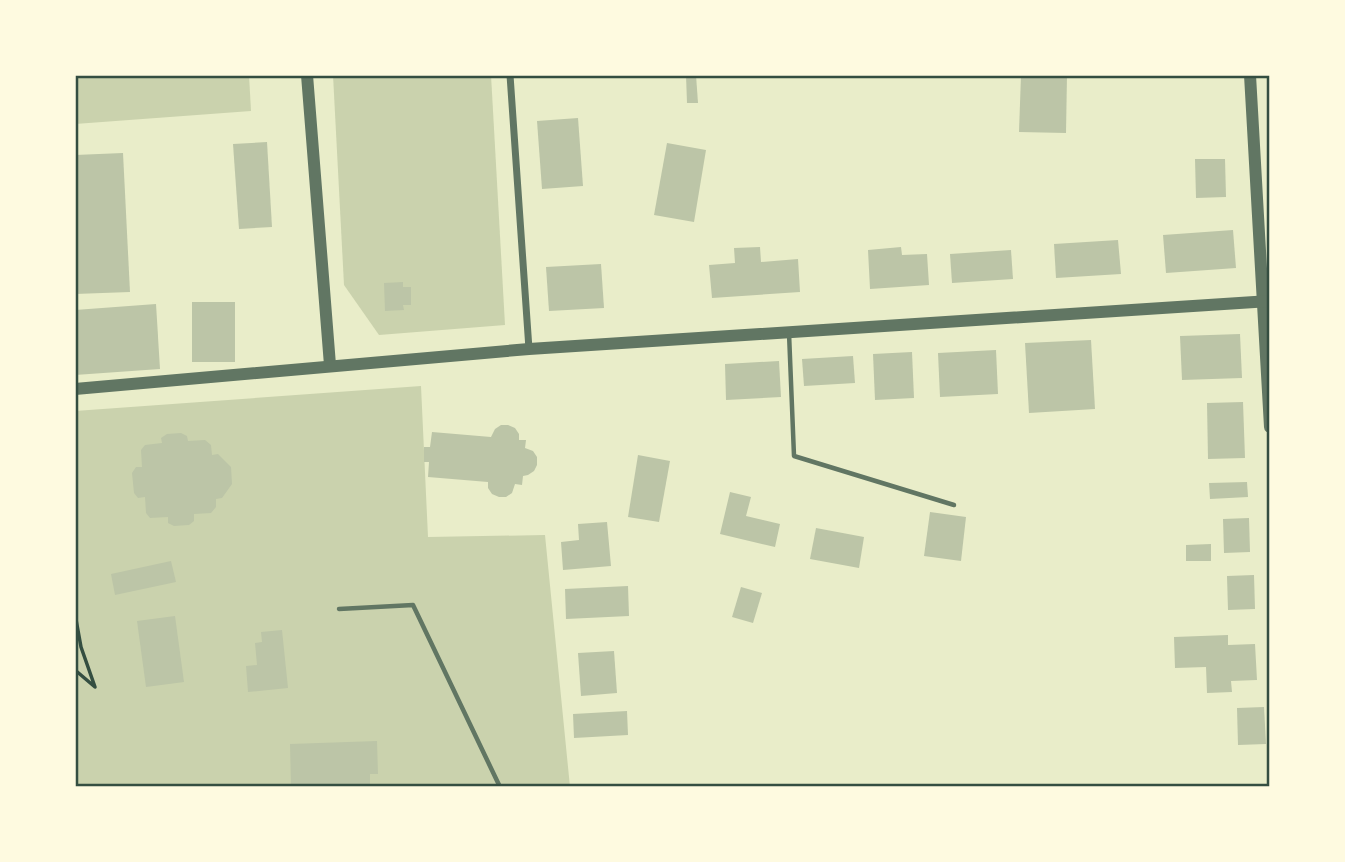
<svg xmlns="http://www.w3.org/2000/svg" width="1345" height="862" viewBox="0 0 1345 862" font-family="Manrope,sans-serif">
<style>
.green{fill:#cad2ad}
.building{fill:#bcc5a7}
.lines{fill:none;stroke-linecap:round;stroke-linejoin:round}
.path{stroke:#344e41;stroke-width:3.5}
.service{stroke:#617663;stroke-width:4.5}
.minor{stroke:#617663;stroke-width:7}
.tertiary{stroke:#617663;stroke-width:12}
.neatline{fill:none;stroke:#344e41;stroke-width:2.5}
</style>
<rect width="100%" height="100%" fill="#e9edc9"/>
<g class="green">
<path d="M75,75H249L251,111L75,124Z"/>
<path d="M333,75H491L505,325L379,335L344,285Z"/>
<path d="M421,386L428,537L545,535L570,787H75V411Z"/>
</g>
<g class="building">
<path d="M686,75H696L698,103H687Z"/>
<path d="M1021,75H1067L1066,133L1019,132Z"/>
<path d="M578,118L583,186L542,189L537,121Z"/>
<path d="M267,142L272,227L239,229L233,144Z"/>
<path d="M667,143L706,150L694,222L654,215Z"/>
<path d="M123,153L130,292L75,294V155Z"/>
<path d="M1195,159H1225L1226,197L1196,198Z"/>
<path d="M1233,230L1236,268L1166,273L1163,235Z"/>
<path d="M1118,240L1121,274L1056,278L1054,244Z"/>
<path d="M760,247L761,262L798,259L800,292L712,298L709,265L735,263L734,248Z"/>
<path d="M901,247L902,255L927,254L929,285L870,289L868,250Z"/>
<path d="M1011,250L1013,279L952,283L950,254Z"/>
<path d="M601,264L604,308L549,311L546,267Z"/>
<path d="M403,282V287H411V305H403L404,310L385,311L384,283Z"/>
<rect x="192" y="302" width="43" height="60"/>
<path d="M156,304L160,369L75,375V310Z"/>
<path d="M1240,334L1242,378L1182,380L1180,336Z"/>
<path d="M1091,340L1095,409L1029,413L1025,343Z"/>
<path d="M996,350L998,394L940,397L938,353Z"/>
<path d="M912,352L914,398L875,400L873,354Z"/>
<path d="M853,356L855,383L804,386L802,359Z"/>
<path d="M779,361L781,397L726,400L725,364Z"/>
<path d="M1243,402L1245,458L1208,459L1207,403Z"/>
<path d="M501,425H508L515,428L519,434V440H526L525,448L533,451L537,457V465L534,471L528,475L523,476L522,485L515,484L512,493L506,497H499L492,494L488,488V482L428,477L429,462H424V447H430L432,432L491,437L495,429Z"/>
<path d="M181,433L187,436L188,441L205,440L211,445L212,455L218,454L231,467L232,484L222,498L216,499V507L211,513L194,514V521L189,525L174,526L168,523V517L150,518L146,513L145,497L138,498L134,493L132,473L136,467H142L141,450L145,445L162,443L161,438L167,434Z"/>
<path d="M638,455L670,461L659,522L628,517Z"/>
<path d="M1247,482L1248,497L1210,499L1209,483Z"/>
<path d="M730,492L751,497L746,516L780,524L775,547L720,534Z"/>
<path d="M930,512L966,517L961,561L924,556Z"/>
<path d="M1249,518L1250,552L1224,553L1223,519Z"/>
<path d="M607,522L611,566L563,570L561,542L579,540L578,524Z"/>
<path d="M816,528L864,537L859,568L810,559Z"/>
<path d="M1211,544V561H1186V545Z"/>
<path d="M171,561L176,582L115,595L111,574Z"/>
<path d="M1254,575L1255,609L1228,610L1227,576Z"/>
<path d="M628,586L629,616L566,619L565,589Z"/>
<path d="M741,587L762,593L753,623L732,617Z"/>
<path d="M175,616L184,682L146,687L137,621Z"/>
<path d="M282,630L288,688L248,692L246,666L257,665L255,643L262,642L261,632Z"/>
<path d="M1228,635V645L1255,644L1257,680L1231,681L1232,692L1207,693L1206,667L1175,668L1174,637Z"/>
<path d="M614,651L617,693L581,696L578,653Z"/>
<path d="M1264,707L1266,744L1238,745L1237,708Z"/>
<path d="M627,711L628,735L574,738L573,714Z"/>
<path d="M377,741L378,774H370V787H291L290,744Z"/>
</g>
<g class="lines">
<path class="path" d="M75,614L81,647L95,687L75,670"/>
<g class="service">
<path d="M789,333L794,456L954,505"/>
<path d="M339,609L413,605L500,787"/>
</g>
<path class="minor" d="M510,75L529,349"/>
<g class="tertiary">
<path d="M307,75L330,365"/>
<path d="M1250,75L1270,427"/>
<path d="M75,389L529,349L1270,301"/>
</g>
</g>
<rect width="1345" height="862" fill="none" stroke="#fefae0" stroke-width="154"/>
<rect x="77" y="77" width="1191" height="708" class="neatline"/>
</svg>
